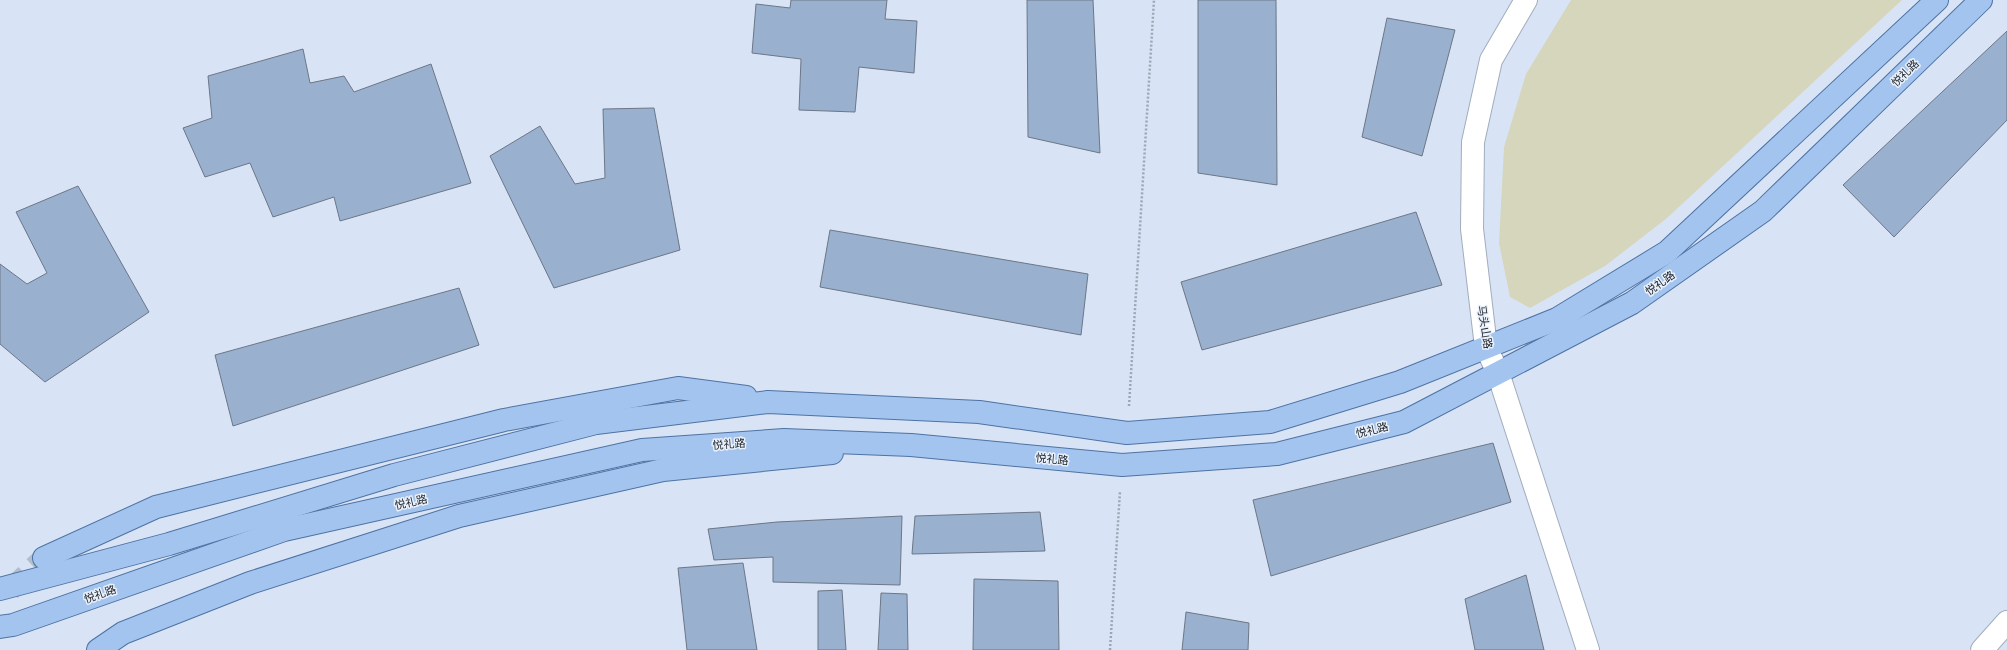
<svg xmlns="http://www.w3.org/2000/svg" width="2007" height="650" viewBox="0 0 2007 650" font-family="Merriweather,'Noto Sans SC',serif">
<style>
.green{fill:#d5d6bc}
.building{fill:#99b0ce;stroke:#6c7786}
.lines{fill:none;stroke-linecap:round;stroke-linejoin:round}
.major-tunnel{stroke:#b3becd;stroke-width:22;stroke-dasharray:22 11;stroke-linecap:butt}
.minor-casing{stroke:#a1adbd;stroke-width:24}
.major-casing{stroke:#4e72a3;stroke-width:24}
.path{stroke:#9ca6b4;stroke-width:2.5;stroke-dasharray:2 2;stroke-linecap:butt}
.minor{stroke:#fff;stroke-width:22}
.major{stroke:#a3c4ee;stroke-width:22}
.labels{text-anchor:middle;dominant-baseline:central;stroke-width:3;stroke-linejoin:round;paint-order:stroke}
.street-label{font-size:11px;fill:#20252b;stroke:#e9f1fc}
</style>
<rect width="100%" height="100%" fill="#d8e4f6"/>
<path class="green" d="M1571,0H1902L1667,218L1605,266L1530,308L1510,297L1499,243L1504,147L1526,74Z"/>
<g class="building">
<path d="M791,0H887L885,19L917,21L914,73L859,67L855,112L799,110L801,59L752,53L756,4L790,8Z"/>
<path d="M1027,0H1093L1100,153L1028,137Z"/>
<path d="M1198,0H1276L1277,185L1198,173Z"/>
<path d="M1387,18L1455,30L1422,156L1362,137Z"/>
<path d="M2007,31V120L1894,237L1843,185Z"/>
<path d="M303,49L310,83L344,76L354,92L431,64L471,183L340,221L334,197L273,217L250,163L205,177L183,128L212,118L208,76Z"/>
<path d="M654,108L680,250L554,288L490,156L540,126L575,184L605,178L603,109Z"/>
<path d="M78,186L149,312L45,382L0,344V264L27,284L47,273L16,212Z"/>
<path d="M1416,212L1442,285L1202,350L1181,282Z"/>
<path d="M830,230L1088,274L1081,335L820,287Z"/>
<path d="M459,288L479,345L233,426L215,355Z"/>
<path d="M1493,443L1511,502L1271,576L1253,500Z"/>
<path d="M1040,512L1045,551L912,554L915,516Z"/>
<path d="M902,516L900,585L773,582V557L714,560L708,529L777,522Z"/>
<path d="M743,563L757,650H687L678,568Z"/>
<path d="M1526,575L1544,650H1475L1465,599Z"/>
<path d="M974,579L1058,581L1059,650H973Z"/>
<path d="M842,590L846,650H818V591Z"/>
<path d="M881,593L907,594L908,650H878Z"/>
<path d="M1186,612L1249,623L1248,650H1182Z"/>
</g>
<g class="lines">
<path class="major-tunnel" d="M10,590L44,558"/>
<g class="minor-casing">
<g id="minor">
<path d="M1526,0L1491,60L1473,142L1472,229L1486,347L1498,373L1588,650"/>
<path d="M1982,650L2007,622"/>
</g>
</g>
<g class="major-casing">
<g id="major">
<path d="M44,558L156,507L504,420L678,388L746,397"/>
<path d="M0,589L169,544L394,475L596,423L768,402L979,412L1127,433L1270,422L1400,382L1557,319L1667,252L1937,0"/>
<path d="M0,627L13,625L284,530L642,450L784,440L911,445L1122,465L1277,454L1404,422L1632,303L1763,211L1981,0"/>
<path d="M98,650L123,633L250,583L459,516L663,470L832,453"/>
</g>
</g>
<g class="path">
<path d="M1129,406L1154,0"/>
<path d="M1110,650L1120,491"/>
</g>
<use href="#minor" class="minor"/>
<use href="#major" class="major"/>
</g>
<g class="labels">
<g class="street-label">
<text transform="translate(1905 73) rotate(-44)">悦礼路</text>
<text transform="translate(1660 283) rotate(-35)">悦礼路</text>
<text transform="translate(1485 327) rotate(81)">马头山路</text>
<text transform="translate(1372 430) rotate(-14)">悦礼路</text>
<text transform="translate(729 444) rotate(-4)">悦礼路</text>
<text transform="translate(1052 459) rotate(5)">悦礼路</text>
<text transform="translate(411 502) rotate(-13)">悦礼路</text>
<text transform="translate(100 594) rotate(-19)">悦礼路</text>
</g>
</g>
</svg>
